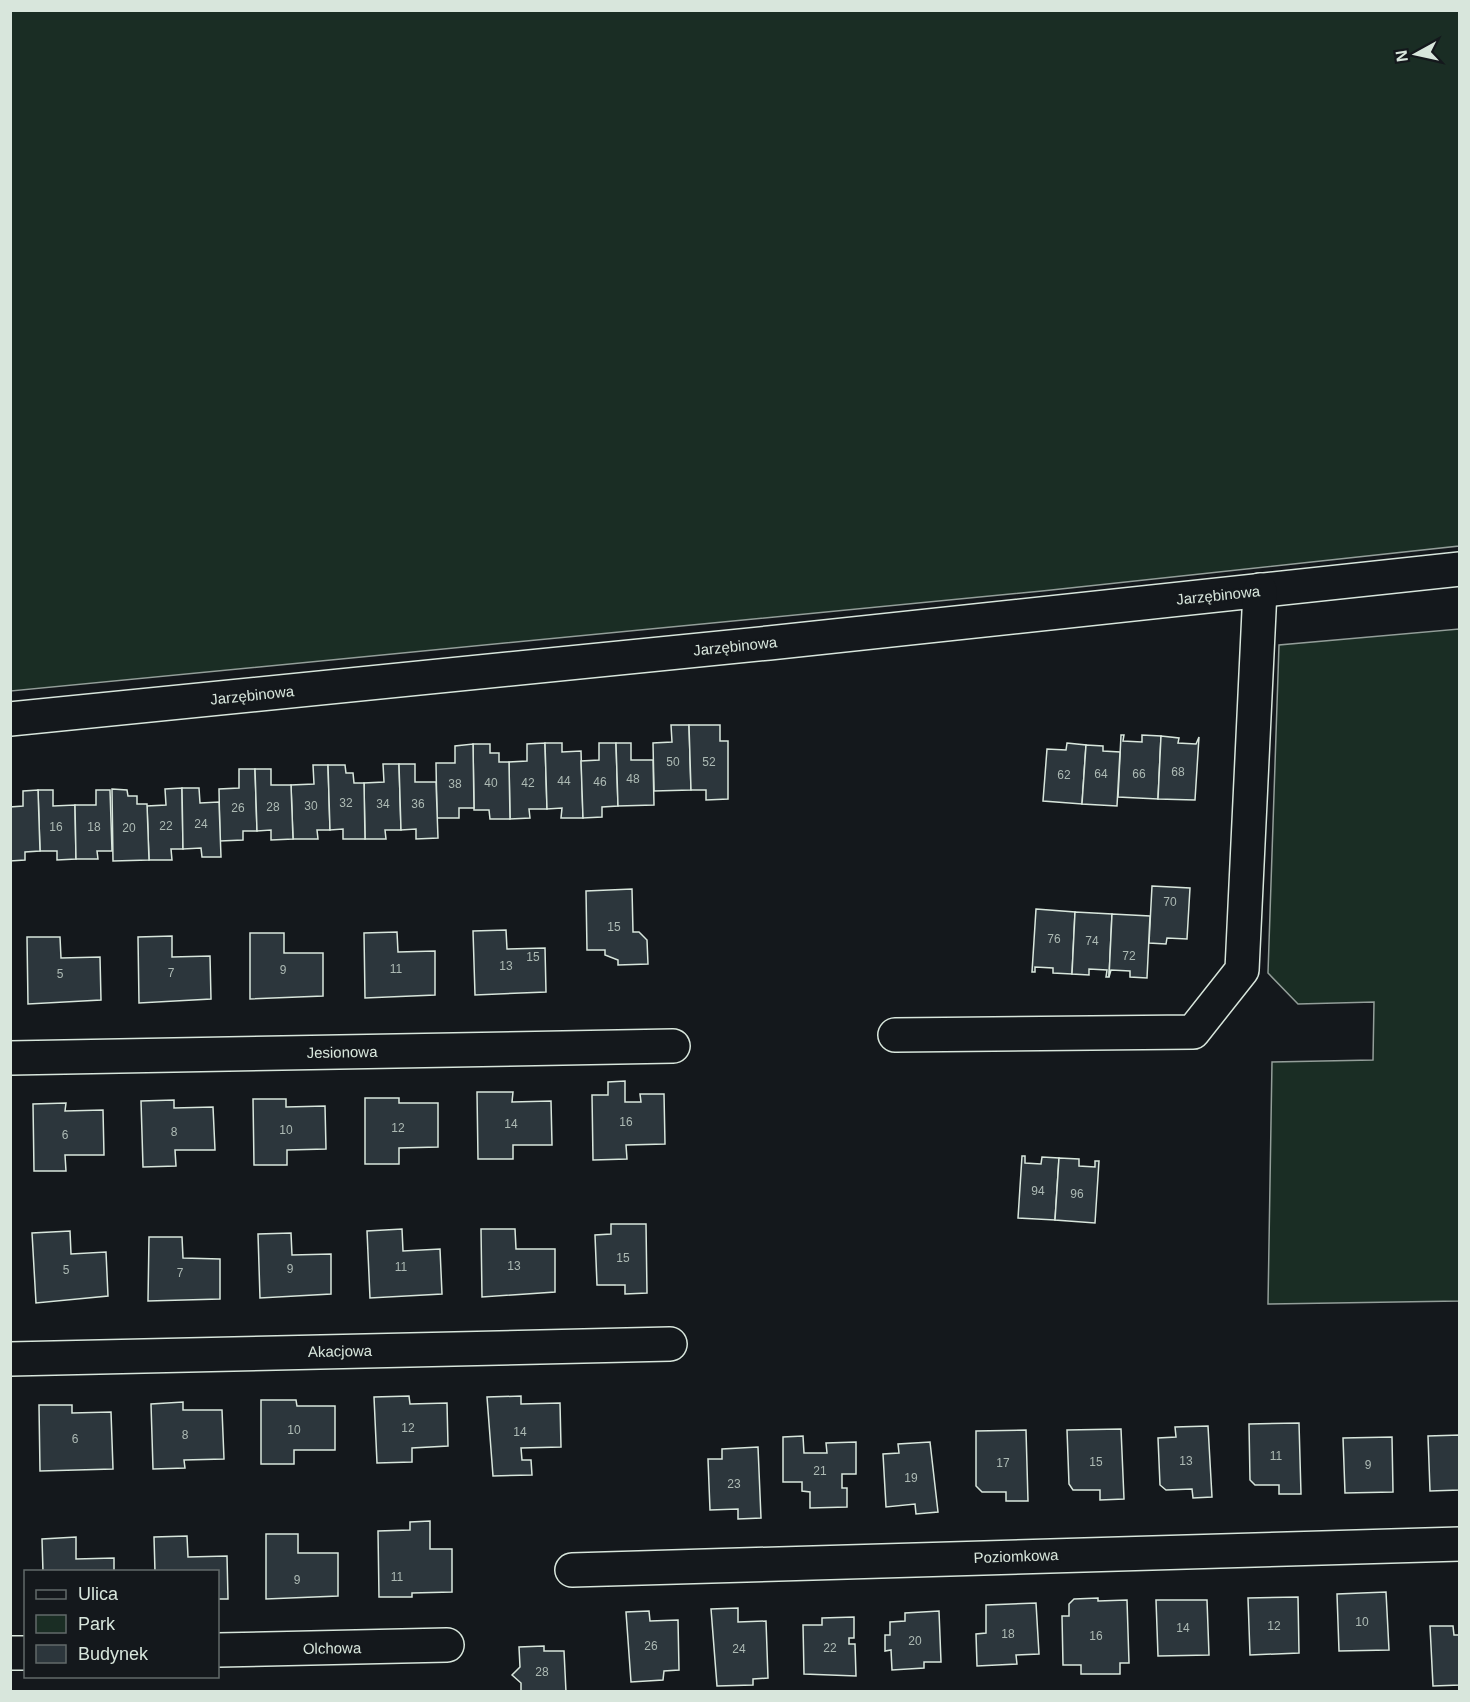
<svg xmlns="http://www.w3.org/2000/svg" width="1470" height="1702" viewBox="0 0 1470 1702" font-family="Arial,sans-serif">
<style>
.green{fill:#1a2d24;stroke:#939e99;stroke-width:1.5}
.building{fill:#2c363c;stroke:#d8e6dc;stroke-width:1.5}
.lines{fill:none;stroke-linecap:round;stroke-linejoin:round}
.minor-casing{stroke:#d8e6dc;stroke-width:36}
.minor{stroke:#14181c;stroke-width:33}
.labels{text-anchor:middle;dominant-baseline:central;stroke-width:4.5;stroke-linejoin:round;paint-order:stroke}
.number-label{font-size:12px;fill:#adbab4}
.street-label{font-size:15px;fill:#d8e6dc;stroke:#14181c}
</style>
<rect width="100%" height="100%" fill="#14181c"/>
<g class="green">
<path d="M11,10L1459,11V546L1042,591L11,691Z"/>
<path d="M1459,629V1301L1268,1304L1272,1062L1373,1060L1374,1002L1298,1004L1268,973L1279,645Z"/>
</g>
<g class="building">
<path d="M671,725H689L691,790L654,791L653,743L672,742Z"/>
<path d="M689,725H720V741H728V799L706,800V790H691Z"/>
<path d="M1121,735H1124L1123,741L1142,742V735L1161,736L1158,799L1118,797Z"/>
<path d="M1161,736L1179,738L1178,743L1196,744L1199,737L1195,800L1158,799Z"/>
<path d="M545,743L547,809H529L530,818L510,819L509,762L527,761V744Z"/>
<path d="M545,743H562V752L581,751L583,818H561L562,808L547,809Z"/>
<path d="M599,743H616L618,806L602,807V817L583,818L581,761L599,760Z"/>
<path d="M616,743H631V760H653L654,805L618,806Z"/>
<path d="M1067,743L1086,745L1082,804L1043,801L1047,749L1066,750Z"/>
<path d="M473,744H490V753H499V762H509L510,819H490L489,810H474Z"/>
<path d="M473,744L474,808H459V818H437L436,763H455V746Z"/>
<path d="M1086,745L1103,746V751L1120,752L1117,806L1082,804Z"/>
<path d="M383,764H399L401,830H385L386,839H365L364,783L384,782Z"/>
<path d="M399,764H415V782H436L438,838L416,839V829L401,830Z"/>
<path d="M313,765H328L330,830H317L318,839H293L291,785L314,784Z"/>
<path d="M328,765H345L346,773H353L354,783H364L365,839H343V829L330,830Z"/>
<path d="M239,769H255L257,831H243V840L220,841L219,789L239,788Z"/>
<path d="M255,769H271V785H291L293,839L271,840V830L257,831Z"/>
<path d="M182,788L183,849H171L172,860H149L147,806L166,805L165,789Z"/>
<path d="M182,788H199L200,803L219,802L221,857H202L201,848L183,849Z"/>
<path d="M112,789L127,790L128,796H137V804H147L149,860L113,861Z"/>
<path d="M38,790H53V806L75,805L76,859L57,860V851H40Z"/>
<path d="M38,790L40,851L25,852V860L10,861V807L23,806V791Z"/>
<path d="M96,790H110L112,851H97L98,859H76L75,805H96Z"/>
<path d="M1152,886L1190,888L1187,939L1167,938L1166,944L1149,943Z"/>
<path d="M632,889L633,932H639L647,940L648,964L618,965V960L605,955V950H587L586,891Z"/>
<path d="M1036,909L1075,912L1072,974L1053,973V968L1035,967V972H1032Z"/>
<path d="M1075,912L1112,914L1109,977H1106L1107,970L1089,969V975L1072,974Z"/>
<path d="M1112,914L1150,916L1147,978L1130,977V971L1111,970L1109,977Z"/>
<path d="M506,930L507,949L545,948L546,992L475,995L473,931Z"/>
<path d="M397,932L398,952L435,951V995L365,998L364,933Z"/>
<path d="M250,933H284V953H323V996L250,999Z"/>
<path d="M172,936V957L210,956L211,999L139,1003L138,937Z"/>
<path d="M27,937H60L61,958L100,957L101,1000L28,1004Z"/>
<path d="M625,1081V1102H641L640,1094H664L665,1144L626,1145L627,1159L593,1160L592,1095H608V1082Z"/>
<path d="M477,1092H513L512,1102L551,1101L552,1145H513V1159H478Z"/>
<path d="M365,1098H399V1103H438V1147L399,1148V1164H365Z"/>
<path d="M253,1099H286V1107L325,1106L326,1149L287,1150V1165H254Z"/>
<path d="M174,1100V1108L213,1107L215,1150H175L176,1166L143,1167L141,1101Z"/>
<path d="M66,1103L65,1111L103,1110L104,1155H65L66,1171H34L33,1104Z"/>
<path d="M1022,1156H1025V1163L1041,1164L1042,1157L1059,1158L1055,1220L1018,1218Z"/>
<path d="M1059,1158L1079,1159V1166L1095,1167V1161H1099L1095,1223L1055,1220Z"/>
<path d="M611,1224H646L647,1293L625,1294V1285H597L595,1235L611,1234Z"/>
<path d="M402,1229L403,1251L440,1249L442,1294L370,1298L367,1231Z"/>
<path d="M481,1229H515L516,1249H555V1292L482,1297Z"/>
<path d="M70,1231L71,1254L106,1252L108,1296L36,1303L32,1233Z"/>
<path d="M291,1233L292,1255L331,1254V1294L260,1298L258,1234Z"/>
<path d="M149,1237H182L183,1258L220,1259V1299L148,1301Z"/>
<path d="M409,1396L410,1404L447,1403L448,1446L412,1448V1462L377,1463L374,1397Z"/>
<path d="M521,1396V1404L560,1403L561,1447L521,1448L522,1460H531L532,1475L493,1476L487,1397Z"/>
<path d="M261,1400H296L297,1406H335V1450H294V1464H261Z"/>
<path d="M183,1402V1410H222L224,1459L184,1460L185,1468L153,1469L151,1404Z"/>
<path d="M39,1405H72V1413L111,1412L113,1469L40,1471Z"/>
<path d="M1299,1423L1301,1494H1279V1485H1255L1250,1480L1249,1424Z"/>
<path d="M1208,1426L1212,1497L1193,1498L1192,1489L1166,1490L1160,1485L1158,1438L1176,1437L1175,1427Z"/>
<path d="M1121,1429L1124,1499L1100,1500V1490H1073L1069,1484L1067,1430Z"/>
<path d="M1026,1430L1028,1501H1006V1492H982L976,1486V1431Z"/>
<path d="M1460,1435V1490L1430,1491L1428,1436Z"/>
<path d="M803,1436L804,1453H827L826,1443L856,1442V1474H842V1488H847V1507L810,1508V1492L802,1491V1482H783V1437Z"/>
<path d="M1392,1437L1393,1492L1345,1493L1343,1438Z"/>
<path d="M930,1442L938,1512L916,1514L915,1504L886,1507L883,1454L899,1453L898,1444Z"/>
<path d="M758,1447L761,1518L738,1519V1509L710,1510L708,1459H722V1449Z"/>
<path d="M430,1521V1549H452V1592L412,1593V1597H379L378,1531L410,1530V1522Z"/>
<path d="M266,1534H298V1553H338V1596L266,1599Z"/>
<path d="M187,1536L188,1557L227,1556L228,1599H218V1572H155L154,1537Z"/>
<path d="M76,1537V1559L114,1558V1572H43L42,1539Z"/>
<path d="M1386,1592L1389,1650L1339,1651L1337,1594Z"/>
<path d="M1298,1597L1299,1653L1250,1655L1248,1598Z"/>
<path d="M1098,1598V1601L1127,1600L1129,1663H1120V1674H1081V1665H1063L1062,1616H1069V1604L1074,1599Z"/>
<path d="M1156,1600H1207L1209,1655L1158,1656Z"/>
<path d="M1036,1603L1039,1654L1016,1655L1017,1664L977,1666L976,1634L986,1633V1605Z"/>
<path d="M738,1608V1622L766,1621L768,1678L753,1679V1685L717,1686L711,1609Z"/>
<path d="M649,1611L650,1621L678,1620L679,1670L664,1671L663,1680L631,1682L626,1612Z"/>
<path d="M939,1611L941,1662H924V1668L892,1670L891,1650L885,1651V1635H890V1622L905,1621V1613Z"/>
<path d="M854,1617V1638H849V1644H855L856,1676L804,1674L803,1625H822V1618Z"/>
<path d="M1430,1626H1453L1454,1635H1460V1685L1433,1686Z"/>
<path d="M544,1646V1651H564L566,1692H521V1683L512,1675L520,1667L519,1647Z"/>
</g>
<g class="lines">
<g class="minor-casing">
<g id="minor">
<path d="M10,719L769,643L1460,569"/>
<path d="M895,1035L1193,1032L1242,970L1260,590"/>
<path d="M10,1058L673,1046"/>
<path d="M10,1359L670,1344"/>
<path d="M572,1570L1460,1544"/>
<path d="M218,1650L447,1645"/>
<path d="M10,1653H26"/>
</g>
</g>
<use href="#minor" class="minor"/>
</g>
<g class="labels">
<g class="number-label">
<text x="673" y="762">50</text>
<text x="709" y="762">52</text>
<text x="1178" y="772">68</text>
<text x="1101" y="774">64</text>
<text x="1139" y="774">66</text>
<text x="1064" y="775">62</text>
<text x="633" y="779">48</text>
<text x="564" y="781">44</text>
<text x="600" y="782">46</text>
<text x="491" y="783">40</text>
<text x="528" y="783">42</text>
<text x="455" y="784">38</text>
<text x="346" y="803">32</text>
<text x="383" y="804">34</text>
<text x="418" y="804">36</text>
<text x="311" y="806">30</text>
<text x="273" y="807">28</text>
<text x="238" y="808">26</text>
<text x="201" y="824">24</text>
<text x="166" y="826">22</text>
<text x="56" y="827">16</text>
<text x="94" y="827">18</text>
<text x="129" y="828">20</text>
<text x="1170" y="902">70</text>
<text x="614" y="927">15</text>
<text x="1054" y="939">76</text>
<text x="1092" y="941">74</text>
<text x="1129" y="956">72</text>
<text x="533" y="957">15</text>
<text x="506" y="966">13</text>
<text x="396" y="969">11</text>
<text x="283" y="970">9</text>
<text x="171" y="973">7</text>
<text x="60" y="974">5</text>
<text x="626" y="1122">16</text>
<text x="511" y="1124">14</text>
<text x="398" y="1128">12</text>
<text x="286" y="1130">10</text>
<text x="174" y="1132">8</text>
<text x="65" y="1135">6</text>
<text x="1038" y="1191">94</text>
<text x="1077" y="1194">96</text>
<text x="623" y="1258">15</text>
<text x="514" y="1266">13</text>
<text x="401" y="1267">11</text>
<text x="290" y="1269">9</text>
<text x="66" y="1270">5</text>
<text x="180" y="1273">7</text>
<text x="408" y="1428">12</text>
<text x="294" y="1430">10</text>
<text x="520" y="1432">14</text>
<text x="185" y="1435">8</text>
<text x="75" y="1439">6</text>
<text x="1276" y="1456">11</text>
<text x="1186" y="1461">13</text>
<text x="1096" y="1462">15</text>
<text x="1003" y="1463">17</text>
<text x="1368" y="1465">9</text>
<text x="820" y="1471">21</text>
<text x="911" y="1478">19</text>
<text x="734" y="1484">23</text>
<text x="397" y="1577">11</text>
<text x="297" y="1580">9</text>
<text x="1362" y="1622">10</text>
<text x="1274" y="1626">12</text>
<text x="1183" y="1628">14</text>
<text x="1008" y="1634">18</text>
<text x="1096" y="1636">16</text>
<text x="915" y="1641">20</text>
<text x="651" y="1646">26</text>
<text x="830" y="1648">22</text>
<text x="739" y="1649">24</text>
<text x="542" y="1672">28</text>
</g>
<g class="street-label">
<text transform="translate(1218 595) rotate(-6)">Jarzębinowa</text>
<text transform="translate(735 646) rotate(-6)">Jarzębinowa</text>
<text transform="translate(252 695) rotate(-6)">Jarzębinowa</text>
<text transform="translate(342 1052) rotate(-1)">Jesionowa</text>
<text transform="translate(340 1351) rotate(-1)">Akacjowa</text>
<text transform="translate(1016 1556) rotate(-2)">Poziomkowa</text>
<text transform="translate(332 1648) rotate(-1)">Olchowa</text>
</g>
</g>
<rect width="1470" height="1702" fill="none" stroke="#d8e6dc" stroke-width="24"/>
<rect x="24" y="1570" width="195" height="108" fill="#14181c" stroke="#626a69" stroke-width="1.5"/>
<rect x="36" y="1590" width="30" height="9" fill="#14181c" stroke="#626a69" stroke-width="1.5"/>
<text x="78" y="1600" font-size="18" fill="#d8e6dc">Ulica</text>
<rect x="36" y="1615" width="30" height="18" fill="#1a2d24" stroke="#626a69" stroke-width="1.5"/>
<text x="78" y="1630" font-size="18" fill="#d8e6dc">Park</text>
<rect x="36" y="1645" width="30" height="18" fill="#2c363c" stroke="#626a69" stroke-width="1.5"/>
<text x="78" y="1660" font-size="18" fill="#d8e6dc">Budynek</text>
<g transform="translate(1416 54) rotate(262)" stroke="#14181c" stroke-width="4.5" paint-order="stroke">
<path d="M0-4.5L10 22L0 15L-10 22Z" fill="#d8e6dc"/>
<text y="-9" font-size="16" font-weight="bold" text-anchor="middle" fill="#d8e6dc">N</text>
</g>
</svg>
